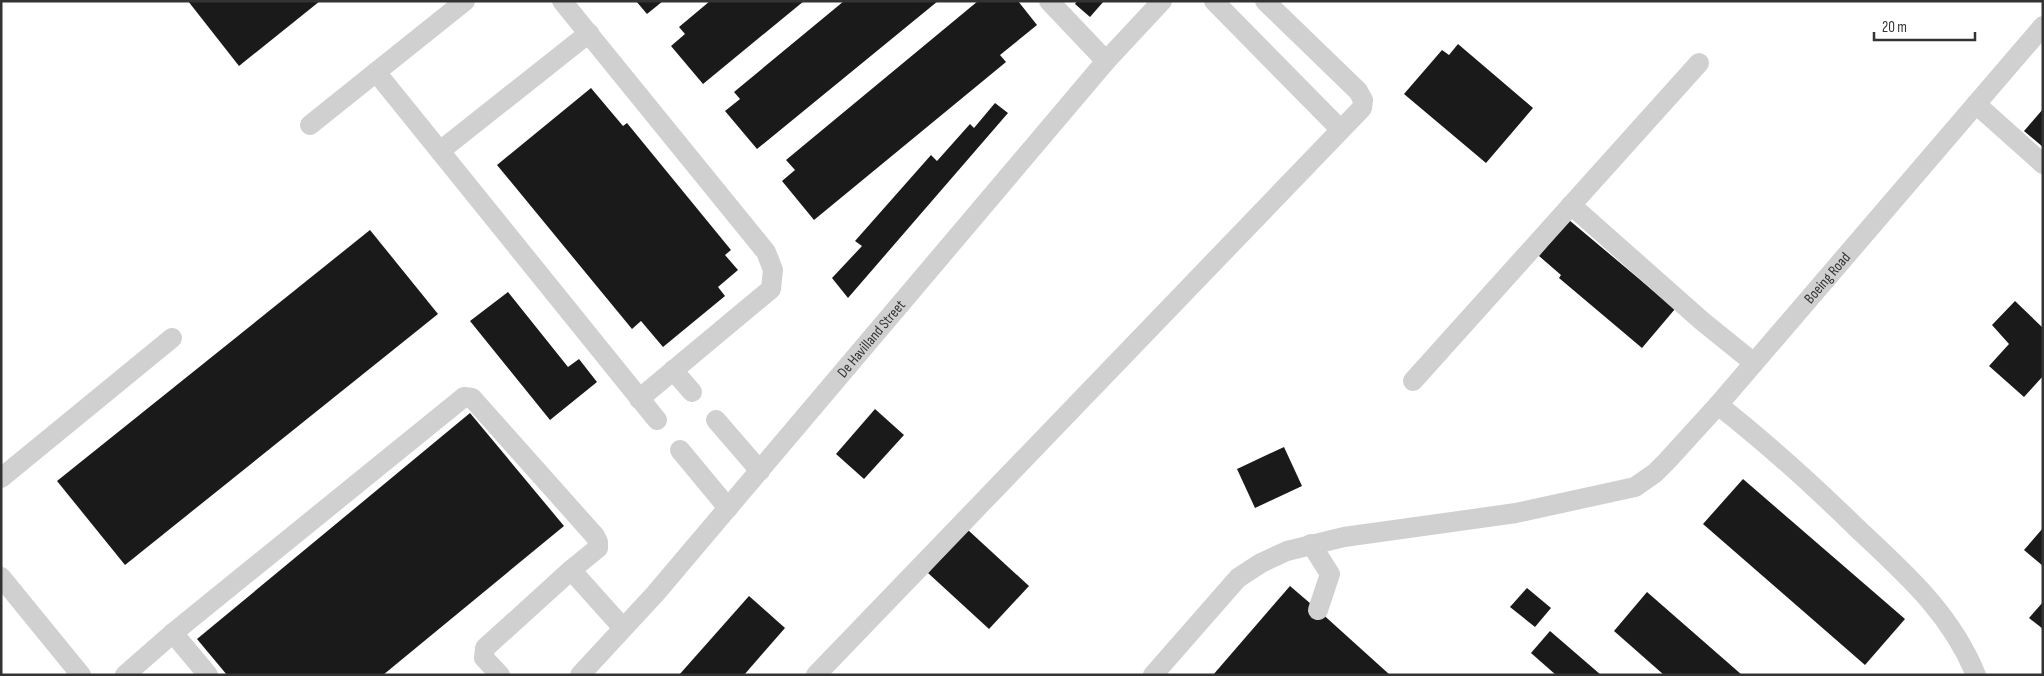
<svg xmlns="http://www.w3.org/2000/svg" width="2044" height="676" viewBox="0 0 2044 676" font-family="'Sofia Sans Condensed',sans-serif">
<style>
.building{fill:#1a1a1a}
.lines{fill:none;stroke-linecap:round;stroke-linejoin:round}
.service{stroke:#d0d0d0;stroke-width:20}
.labels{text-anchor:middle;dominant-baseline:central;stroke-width:5;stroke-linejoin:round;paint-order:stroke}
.street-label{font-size:15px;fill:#333;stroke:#fff}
</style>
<rect width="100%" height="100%" fill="#fff"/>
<g class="building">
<path d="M188,1H320L239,66Z"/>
<path d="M636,1H663L647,14Z"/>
<path d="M710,1H804L703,84L671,46L685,34L679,27Z"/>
<path d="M844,1H938L757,149L725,111L740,99L734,92Z"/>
<path d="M978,1H1018L1037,25L1000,55L1006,62L814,220L782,181L795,170L786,160Z"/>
<path d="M1077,1H1104L1090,17L1075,4Z"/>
<path d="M1458,44L1533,108L1486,163L1404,94L1442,50L1449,55Z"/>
<path d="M591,88L623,126L627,123L731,250L725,255L738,270L718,287L725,296L663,347L641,321L632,329L497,165Z"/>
<path d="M995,103L1008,113L848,298L832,278L862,246L855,241L931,155L937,161L970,124L974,128Z"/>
<path d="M2043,109V147L2024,131Z"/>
<path d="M1569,220L1675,309L1642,348L1559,278L1561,275L1539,256Z"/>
<path d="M370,230L438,314L125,565L57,481Z"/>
<path d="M508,292L568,367L579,359L597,382L550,420L470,321Z"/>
<path d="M2015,301L2043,328V376L2024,397L1989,366L2009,344L1992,325Z"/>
<path d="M875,409L904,435L864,479L836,454Z"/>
<path d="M470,413L564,526L383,675H227L197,639Z"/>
<path d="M1284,447L1302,486L1255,508L1237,469Z"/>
<path d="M1743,479L1905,619L1865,665L1703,524Z"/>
<path d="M2043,528V566L2024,550Z"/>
<path d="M968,530L1029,586L989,629L928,573Z"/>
<path d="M1290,586L1318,610L1390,675H1213Z"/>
<path d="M1527,588L1551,608L1535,627L1510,607Z"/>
<path d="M1647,592L1742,675H1664L1614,631Z"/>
<path d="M749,596L785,628L744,675H679Z"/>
<path d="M2043,602V629L2029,618Z"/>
<path d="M1550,631L1601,675H1556L1531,653Z"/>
</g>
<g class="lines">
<g class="service">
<path d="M562,1L766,252L773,270L771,289L639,399"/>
<path d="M1049,1L1106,61"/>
<path d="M1214,1L1340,129"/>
<path d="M376,72L657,420"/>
<path d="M1976,104L2043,164"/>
<path d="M310,125L465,1"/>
<path d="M440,151L589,33"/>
<path d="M1571,205L1702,321L1754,363"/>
<path d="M673,370L692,392"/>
<path d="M1413,381L1699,63"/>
<path d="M1718,405C1768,444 1815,487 1860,531C1907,575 1951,614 1976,675"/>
<path d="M716,420L760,471"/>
<path d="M680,450L728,508"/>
<path d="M1,478L172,338"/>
<path d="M1311,544L1330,574L1318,610"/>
<path d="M1,577L81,675"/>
<path d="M173,633L208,675"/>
<path d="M125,675L173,633L464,397L472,398L595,536L598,542V548L571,570L623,628"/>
<path d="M500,675L484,658L485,648L571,570"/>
<path id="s1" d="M580,675L655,594L1106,61L1162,1"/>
<path d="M816,675L1362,108L1363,100L1358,91L1265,1"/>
<path id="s2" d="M1153,675L1238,578L1261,563L1287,551L1344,537L1516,513L1635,487L1655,473L1667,461L1718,405L2043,26"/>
</g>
</g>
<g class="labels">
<g class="street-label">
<text stroke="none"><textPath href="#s2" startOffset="824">Boeing Road</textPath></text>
<text stroke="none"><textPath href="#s1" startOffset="445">De Havilland Street</textPath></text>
</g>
</g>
<rect width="2044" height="676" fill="none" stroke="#333333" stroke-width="5"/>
<path d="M1874 32v8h101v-8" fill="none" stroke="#333333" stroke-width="2.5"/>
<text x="1882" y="32" font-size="15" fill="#333333" stroke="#ffffff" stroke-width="4" paint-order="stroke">20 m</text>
</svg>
